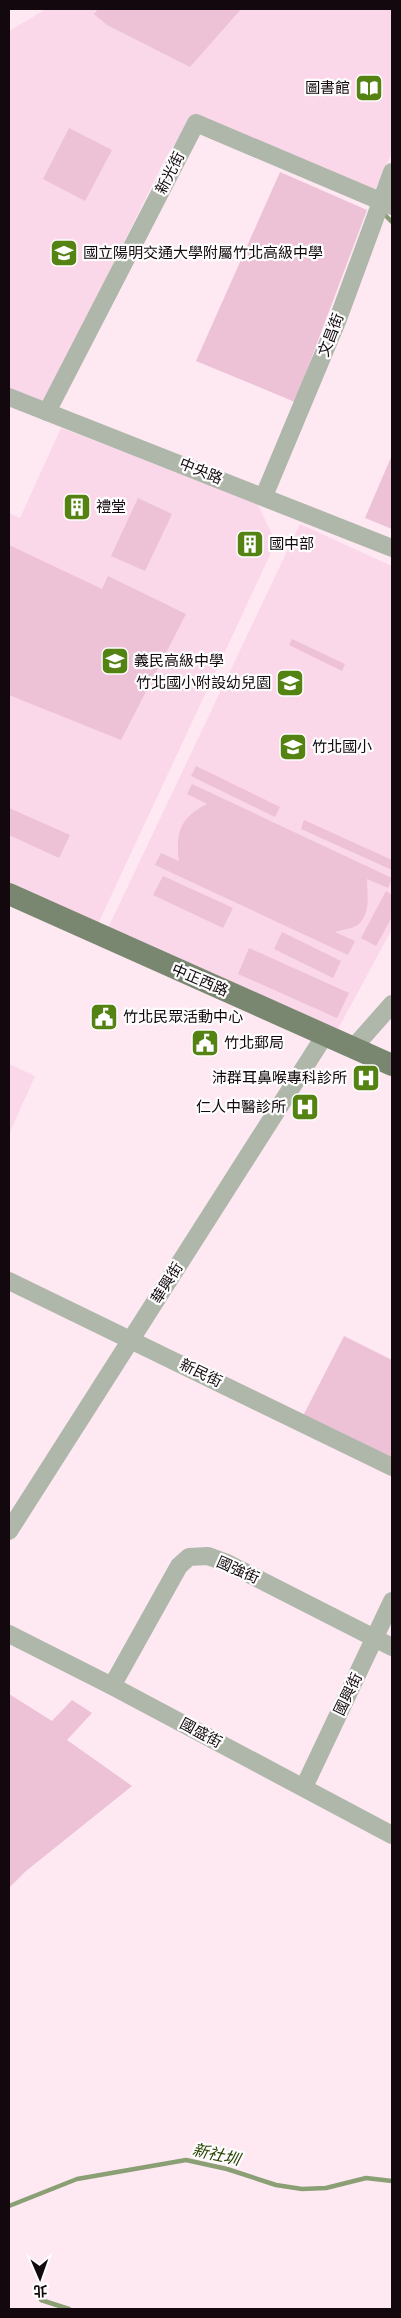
<svg xmlns="http://www.w3.org/2000/svg" width="401" height="2318" viewBox="0 0 401 2318" font-family="'Nunito Sans','Noto Sans TC',sans-serif">
<style>
.built{fill:#fad8e9}
.green{fill:#edc1d6}
.lines{fill:none;stroke-linecap:round;stroke-linejoin:round}
.stream{stroke:#8b9f75;stroke-width:4.5}
.minor{stroke:#afb7aa;stroke-width:18}
.major{stroke:#7a8770;stroke-width:22}
.labels{text-anchor:middle;dominant-baseline:central;stroke-width:4.5;stroke-linejoin:round;paint-order:stroke}
.poi-label{font-size:15px;fill:#12080d;stroke:#fdfdfd;text-anchor:start}
.street-label{font-size:15px;fill:#12080d;stroke:#fdfdfd}
.water-label{font-size:16px;font-style:italic;fill:#274300;stroke:#fdfdfd}
</style>
<rect width="100%" height="100%" fill="#fee9f3"/>
<g class="built">
<path d="M46,9H392V153L374,192L191,117L165,159L43,406L9,392V31Z"/>
<path d="M61,428L257,503L276,542L98,924L9,884V513L20,518Z"/>
<path d="M300,524L392,566V929L338,1029L108,928Z"/>
<path d="M9,1064L35,1076L9,1134Z"/>
</g>
<g class="green">
<path d="M98,9H241L190,67L107,25L94,14Z"/>
<path d="M69,128L112,150L85,201L43,179Z"/>
<path d="M280,172L367,210L295,402L196,361Z"/>
<path d="M392,455V529L365,518Z"/>
<path d="M138,498L172,514L145,571L111,556Z"/>
<path d="M9,545L102,589L108,576L186,614L121,740L9,695Z"/>
<path d="M292,639L345,664L342,671L289,645Z"/>
<path d="M196,766L280,807L275,817L191,776Z"/>
<path d="M192,784L392,878L388,888L367,879C367,894 372,918 354,927C349,929 341,930 335,932L355,941L348,955L155,865L161,853L179,861C175,832 181,817 207,804L187,794Z"/>
<path d="M9,808L70,835L59,858L9,835Z"/>
<path d="M304,820L392,860V870L301,829Z"/>
<path d="M163,876L233,908L223,928L153,895Z"/>
<path d="M386,891L392,895V917L376,946L361,938Z"/>
<path d="M282,932L341,961L333,978L274,949Z"/>
<path d="M249,948L349,993L337,1018L238,974Z"/>
<path d="M344,1336L392,1360V1461L302,1418Z"/>
<path d="M9,1694L52,1721L72,1700L92,1713L67,1740L132,1786L26,1871L9,1888Z"/>
</g>
<g class="lines">
<g class="stream">
<path d="M382,212L392,222"/>
<path d="M9,2206L77,2179L186,2160L227,2169L276,2185L302,2189L326,2188L366,2178L392,2181"/>
<path d="M41,2300L69,2309"/>
</g>
<g class="minor">
<path d="M9,397L392,548"/>
<path d="M47,412L196,123L392,206"/>
<path d="M264,496L338,319L392,172"/>
<path d="M354,1047L392,1004"/>
<path d="M9,1281L392,1467"/>
<path d="M9,1531L325,1035"/>
<path d="M9,1634L112,1686L392,1835"/>
<path d="M112,1686L179,1566L189,1557L208,1556L227,1563L392,1647"/>
<path d="M304,1787L392,1601"/>
</g>
<path class="major" d="M9,894L392,1065"/>
</g>
<defs>
<g id="library-square" transform="scale(1.4375)"><rect x="-9" y="-9" width="18" height="18" rx="4" fill="#548313" stroke="#fdfdfd"/><path d="M-6-4Q-3-5.5-.7-3.5V5Q-3 3-6 4ZM6-4Q3-5.5 .7-3.5V5Q3 3 6 4Z" fill="#fff"/></g>
<g id="school-square" transform="scale(1.4375)"><rect x="-9" y="-9" width="18" height="18" rx="4" fill="#548313" stroke="#fdfdfd"/><path d="M0-5L7-2L0 1L-7-2ZM-4 1L0 2.5L4 1V4Q0 6-4 4Z" fill="#fff"/></g>
<g id="building-square" transform="scale(1.4375)"><rect x="-9" y="-9" width="18" height="18" rx="4" fill="#548313" stroke="#fdfdfd"/><path d="M-4-6H4V6H1V3H-1V6H-4ZM-2.5-4.3h1.7v1.8h-1.7ZM.8-4.3h1.7v1.8H.8ZM-2.5-1h1.7V.8h-1.7ZM.8-1h1.7V.8H.8Z" fill="#fff"/></g>
<g id="civic-square" transform="scale(1.4375)"><rect x="-9" y="-9" width="18" height="18" rx="4" fill="#548313" stroke="#fdfdfd"/><path d="M-.6-6.5H3V-4.5H.6V-3L4-1V1h2V6H-6V1h2V-1L-.6-3ZM-1.2 2.5V6h2.4V2.5Z" fill="#fff"/></g>
<g id="hospital-square" transform="scale(1.4375)"><rect x="-9" y="-9" width="18" height="18" rx="4" fill="#548313" stroke="#fdfdfd"/><path d="M-5-5h3v3.5h4V-5h3V5h-3V1.5h-4V5h-3Z" fill="#fff"/></g>
</defs>
<g fill-rule="evenodd">
<use href="#library-square" x="369" y="88"/>
<use href="#school-square" x="64" y="253"/>
<use href="#building-square" x="77" y="507"/>
<use href="#building-square" x="250" y="544"/>
<use href="#school-square" x="115" y="661"/>
<use href="#school-square" x="290" y="683"/>
<use href="#school-square" x="293" y="747"/>
<use href="#civic-square" x="104" y="1017"/>
<use href="#civic-square" x="205" y="1043"/>
<use href="#hospital-square" x="366" y="1078"/>
<use href="#hospital-square" x="305" y="1107"/>
</g>
<g class="labels">
<g class="poi-label">
<text x="350" y="88" text-anchor="end">圖書館</text>
<text x="83" y="253">國立陽明交通大學附屬竹北高級中學</text>
<text x="96" y="507">禮堂</text>
<text x="269" y="544">國中部</text>
<text x="134" y="661">義民高級中學</text>
<text x="271" y="683" text-anchor="end">竹北國小附設幼兒園</text>
<text x="312" y="747">竹北國小</text>
<text x="123" y="1017">竹北民眾活動中心</text>
<text x="224" y="1043">竹北郵局</text>
<text x="347" y="1078" text-anchor="end">沛群耳鼻喉專科診所</text>
<text x="286" y="1107" text-anchor="end">仁人中醫診所</text>
</g>
<g class="street-label">
<text transform="translate(170 173) rotate(-63)">新光街</text>
<text transform="translate(331 335) rotate(-69)">文昌街</text>
<text transform="translate(201 471) rotate(22)">中央路</text>
<text transform="translate(200 980) rotate(23)">中正西路</text>
<text transform="translate(167 1283) rotate(-58)">華興街</text>
<text transform="translate(201 1373) rotate(26)">新民街</text>
<text transform="translate(238 1570) rotate(24)">國強街</text>
<text transform="translate(348 1694) rotate(-64)">國興街</text>
<text transform="translate(201 1733) rotate(28)">國盛街</text>
</g>
<g class="water-label">
<text transform="translate(216 2155) rotate(13)">新社圳</text>
</g>
</g>
<rect width="401" height="2318" fill="none" stroke="#12080d" stroke-width="20"/>
<g transform="translate(40 2278) rotate(178)" stroke="#fdfdfd" stroke-width="4" paint-order="stroke">
<path d="M0-4L9 19L0 12L-9 19Z" fill="#12080d"/>
<text y="-8" font-size="14" font-weight="bold" text-anchor="middle" fill="#12080d">北</text>
</g>
</svg>
